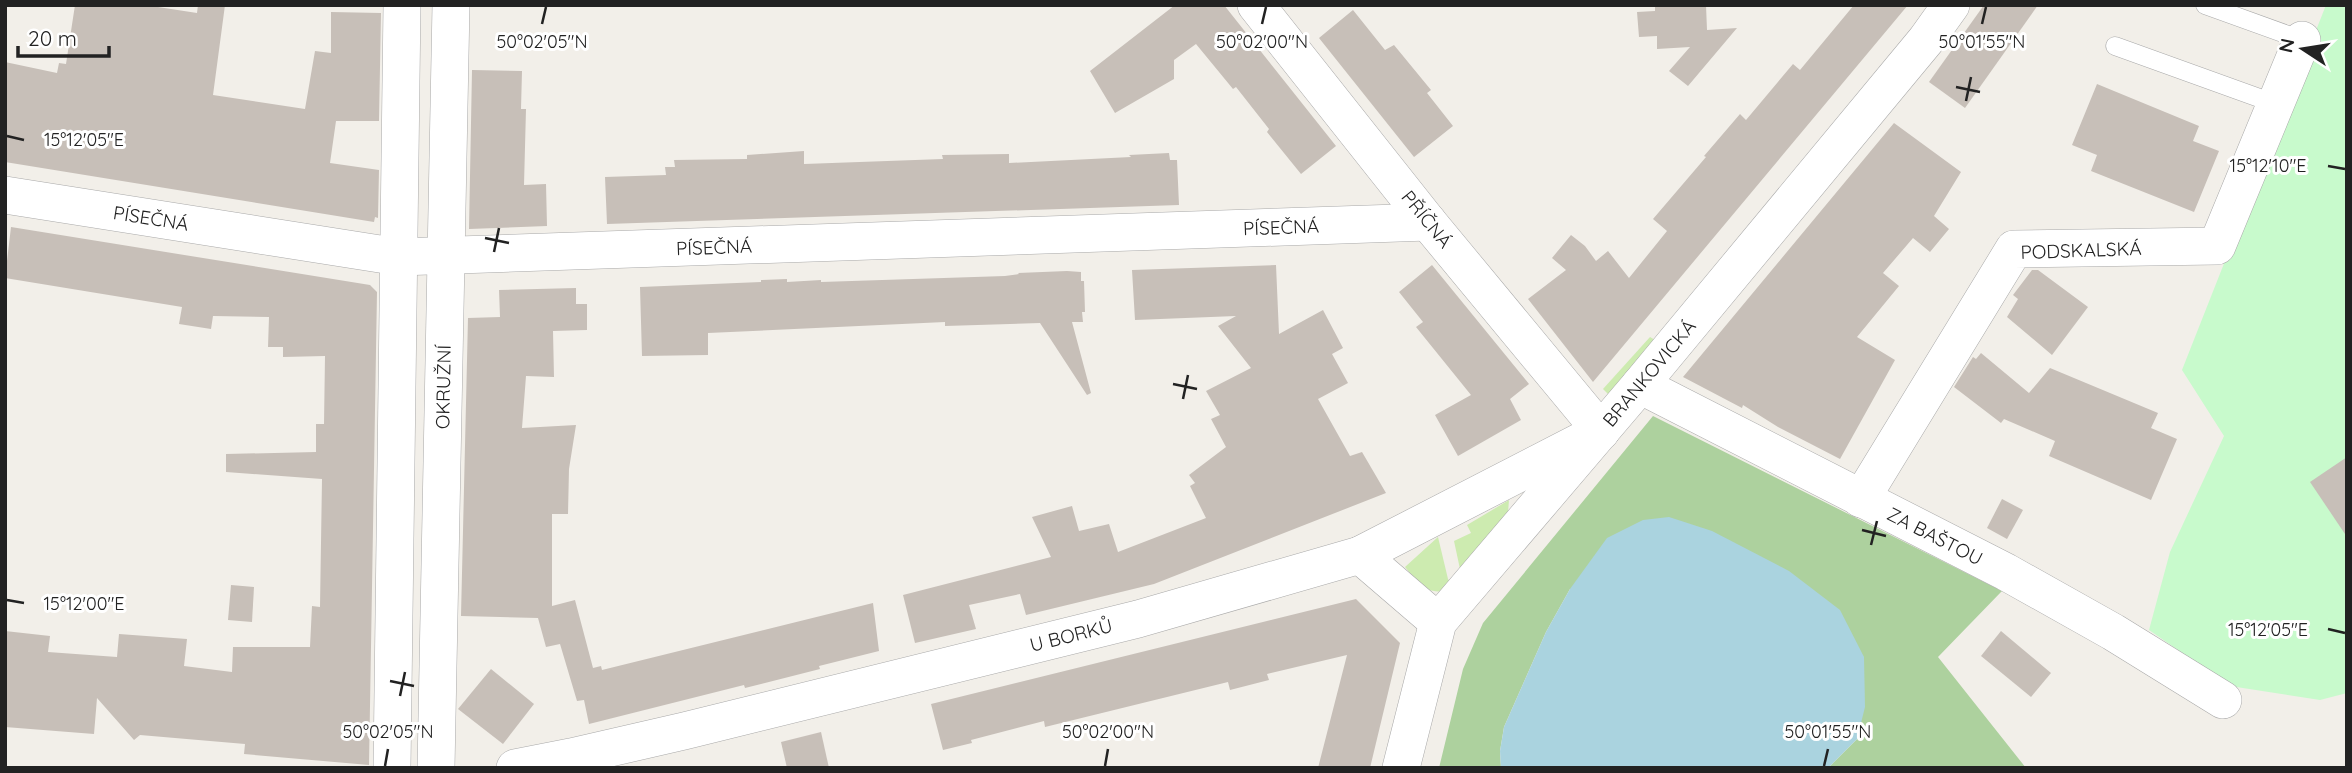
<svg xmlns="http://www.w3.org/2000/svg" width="2352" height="773" viewBox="0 0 2352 773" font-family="Quicksand,sans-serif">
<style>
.grass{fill:#cdebb0}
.forest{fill:#add19e}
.park{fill:#c8facc}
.water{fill:#aad3df}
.building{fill:#c7bfb8}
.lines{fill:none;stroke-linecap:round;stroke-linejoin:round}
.lane-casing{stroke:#a9a9a9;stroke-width:19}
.street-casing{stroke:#a9a9a9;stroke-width:38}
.lane{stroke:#fff;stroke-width:18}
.street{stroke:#fff;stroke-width:37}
.ticks{fill:none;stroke:#222;stroke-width:2.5}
.labels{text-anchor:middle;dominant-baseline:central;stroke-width:6;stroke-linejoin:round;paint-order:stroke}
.street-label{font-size:19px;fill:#222;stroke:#fff}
.ticks-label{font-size:18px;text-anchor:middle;fill:#222;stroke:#fff;stroke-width:6;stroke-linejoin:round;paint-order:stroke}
</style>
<rect width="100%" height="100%" fill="#f2efe9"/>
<g class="grass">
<path d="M1650,337L1655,340L1610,396L1603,389Z"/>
<path d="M1509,500L1508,513L1460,569L1454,541L1471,533L1467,525Z"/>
<path d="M1438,537L1448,579L1450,582L1443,591C1425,594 1416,580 1405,567Z"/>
</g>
<path class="forest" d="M1653,416L2002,591L1938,657L2026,768H1828L1857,739L1570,589L1546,632L1504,727L1500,751L1501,768H1439L1463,669L1483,623Z"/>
<path class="park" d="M2326,5H2347V693L2320,700L2230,686L2149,630L2170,552L2224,436L2182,370Z"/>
<path class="water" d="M1669,517L1712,531L1789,571L1840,610L1864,657L1865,707L1857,739L1828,768H1501L1500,751L1504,727L1546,632L1570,589L1607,538L1643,520Z"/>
<g class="building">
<path d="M75,5H145L197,13L198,5H225L213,95L305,109L315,51L331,53V12L381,13L379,121H336L330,163L379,170L378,218L375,217L374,222L5,162V62L57,73L59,63L66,64Z"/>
<path d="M1175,5H1224L1336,146L1301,174L1267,132L1269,129L1236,87L1233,89L1196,44L1174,60V79L1115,113L1090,71Z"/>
<path d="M1655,5H1706L1707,30L1737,28L1688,86L1669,71L1690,47L1657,49V36L1639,37L1637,12L1655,11Z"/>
<path d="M1854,5H1908L1593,382L1528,299L1566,270L1552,258L1571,235L1585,246L1596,261L1608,251L1629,278L1667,231L1653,219L1706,157L1704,156L1740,114L1746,120L1793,64L1800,70Z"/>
<path d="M1984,5H2038L1965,108L1929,82Z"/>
<path d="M1353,10L1385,50L1394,45L1431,90L1427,93L1453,126L1414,157L1319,38Z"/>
<path d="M472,70L522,71L521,109H526L524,185L546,184L547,226L469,229Z"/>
<path d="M2097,84L2199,126L2193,141L2219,151L2194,212L2091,171L2097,155L2072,145Z"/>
<path d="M1894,123L1961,172L1934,216L1949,229L1930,252L1913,238L1883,273L1899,286L1857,337L1895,360L1840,459L1778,427L1743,405L1742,408L1683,377Z"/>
<path d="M804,151V164L943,159L942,155L1009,154V163L1131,157L1129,155L1169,153L1170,160H1177L1179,205L607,224L605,177L666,175L665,167H675L674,160L747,159V155Z"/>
<path d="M11,227L370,285L377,292L369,765L244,754L245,744L140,735L134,740L97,698L94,734L5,727V631L50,636L48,652L117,657L119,634L187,639L184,666L232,672L233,647H310L312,606L320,607L322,479L226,472V454L316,452V424H324L325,356L283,357V347H268L269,317L213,316L211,329L179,324L182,307L5,278Z"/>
<path d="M1276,265L1279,334L1323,310L1343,348L1332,354L1348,383L1318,399L1350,456L1362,452L1386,493L1154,584L1026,615L1020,594L969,605L976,629L915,643L903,595L1051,557L1032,517L1072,506L1079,531L1109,524L1118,552L1206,518L1190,486L1195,483L1189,475L1226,447L1211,419L1220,415L1206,391L1251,368L1218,326L1236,316L1135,320L1132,270Z"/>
<path d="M1432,265L1529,384L1510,399L1521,420L1458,456L1435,415L1471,395L1416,327L1423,322L1399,292Z"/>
<path d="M2032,270H2038L2088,307L2052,355L2007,317L2018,299L2013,295Z"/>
<path d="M1067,271L1081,272V281H1084L1085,312H1082L1083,322H1072L1091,393L1087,395L1040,323L945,326V322L708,333V355L642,356L640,287L761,282V280L787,279V282L821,280V282L1005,276L1019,274L1018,273Z"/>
<path d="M576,288V304H587V330L553,331L554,377L526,376L522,428L576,425L569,469L568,514H552V606L575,600L593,668L601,666L602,670L873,603L879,651L819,666L820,669L745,688L744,685L589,724L584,700L577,701L560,644L546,647L538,618L461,616L468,318L500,317L499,290Z"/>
<path d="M1981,353L2029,393L2050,368L2158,413L2151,428L2177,439L2151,500L2049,456L2055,441L2004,419L2001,423L1954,387L1973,357L1976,359Z"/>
<path d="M2347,457V537L2310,482Z"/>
<path d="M2002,499L2023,510L2007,539L1987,528Z"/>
<path d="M231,585L254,587L252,622L228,620Z"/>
<path d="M1356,599L1400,643L1370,768H1318L1347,655L1267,674L1269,680L1230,690L1228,682L1045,727L1044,721L971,740L972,743L943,750L931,704Z"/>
<path d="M2001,631L2051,673L2031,697L1981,656Z"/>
<path d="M491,669L534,704L503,744L458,709Z"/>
<path d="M821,732L829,768H787L781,742Z"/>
</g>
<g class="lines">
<g class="lane-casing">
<g id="lane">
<path d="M2205,5L2302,40"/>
<path d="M2115,46L2276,104"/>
</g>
</g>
<g class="street-casing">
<g id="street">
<path d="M1256,5L1428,222L1601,431"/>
<path d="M5,195L399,257L1428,222"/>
<path d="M1640,385L2006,572L2113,632L2223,700"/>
<path d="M1861,499L2014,249L2217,246L2302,40"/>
<path d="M1360,555L1438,622"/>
<path d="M392,768L402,5"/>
<path d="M436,768L451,5"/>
<path d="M515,768L571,757L684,731L1138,619L1360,555L1601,431"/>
<path d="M1401,768L1438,622L1640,385L1926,40L1951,5"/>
</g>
</g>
<use href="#lane" class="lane"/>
<use href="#street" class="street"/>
</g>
<path class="ticks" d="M542,24L546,7M1262,24L1266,7M1982,24L1986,7M1956,87L1980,92M1966,101L1971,77M7,136L24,140M2328,166L2345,169M485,238L509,243M494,252L499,228M1173,384L1197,389M1183,399L1188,375M1862,530L1886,536M1871,545L1877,521M7,600L24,603M2328,629L2345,633M390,681L414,686M400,696L405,672M385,766L388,749M1105,766L1108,749M1824,766L1828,749"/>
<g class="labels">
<g class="street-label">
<text transform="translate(151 218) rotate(9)">PÍSEČNÁ</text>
<text transform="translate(1427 219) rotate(51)">PŘÍČNÁ</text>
<text transform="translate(1281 227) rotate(-2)">PÍSEČNÁ</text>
<text transform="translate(714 247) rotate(-2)">PÍSEČNÁ</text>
<text transform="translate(2081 250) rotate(-2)">PODSKALSKÁ</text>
<text transform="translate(1649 373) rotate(-50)">BRANKOVICKÁ</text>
<text transform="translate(443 387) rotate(-89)">OKRUŽNÍ</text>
<text transform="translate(1935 536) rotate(27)">ZA BAŠTOU</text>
<text transform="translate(1071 635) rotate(-14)">U BORKŮ</text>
</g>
</g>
<g class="ticks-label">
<text x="542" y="48">50°02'05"N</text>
<text x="1262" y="48">50°02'00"N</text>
<text x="1982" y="48">50°01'55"N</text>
<text x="84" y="146">15°12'05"E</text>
<text x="2268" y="172">15°12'10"E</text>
<text x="84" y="610">15°12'00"E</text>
<text x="2268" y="636">15°12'05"E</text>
<text x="388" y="738">50°02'05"N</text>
<text x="1108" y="738">50°02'00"N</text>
<text x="1828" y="738">50°01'55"N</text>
</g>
<rect width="2352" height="773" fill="none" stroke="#222222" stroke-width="14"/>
<g transform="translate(2303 49) rotate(282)" stroke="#ffffff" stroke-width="5" paint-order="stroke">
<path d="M0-5L12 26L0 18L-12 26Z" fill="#222222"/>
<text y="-10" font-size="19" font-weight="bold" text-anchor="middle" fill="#222222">N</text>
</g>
<path d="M18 46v10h91v-10" fill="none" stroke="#222222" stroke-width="3.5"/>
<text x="28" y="46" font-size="21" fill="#222222" stroke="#ffffff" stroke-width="5" paint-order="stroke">20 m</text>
</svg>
